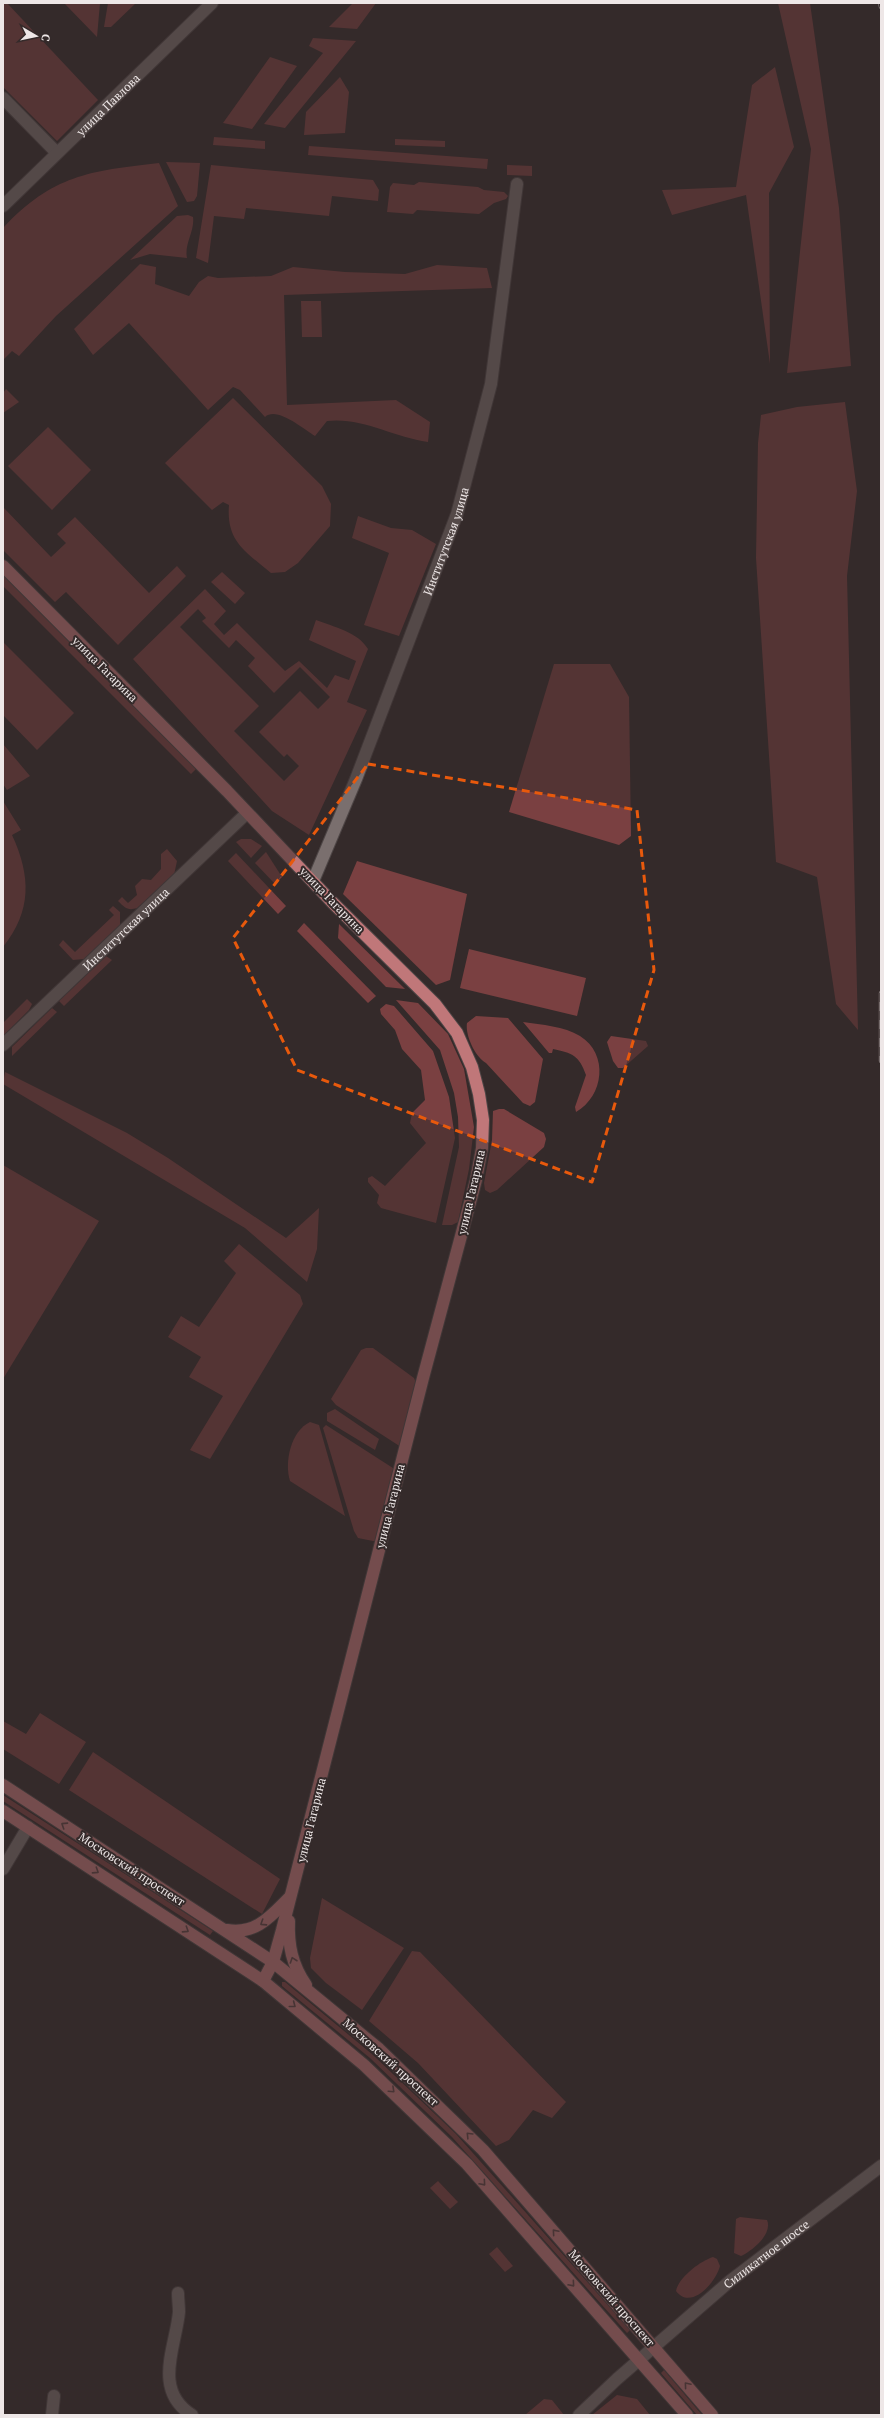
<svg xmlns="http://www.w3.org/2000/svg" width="884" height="2418" viewBox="0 0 884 2418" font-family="'PT Serif',serif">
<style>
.green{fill:#7a4041;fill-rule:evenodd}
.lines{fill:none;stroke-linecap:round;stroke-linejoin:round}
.minor-casing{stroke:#4e4646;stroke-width:14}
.major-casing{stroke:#4e4646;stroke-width:14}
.minor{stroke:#7a6f6e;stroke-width:12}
.major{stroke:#c07779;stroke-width:12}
.rail-casing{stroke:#c7bfbf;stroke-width:4.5}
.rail{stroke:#342a2a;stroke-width:3;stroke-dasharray:9;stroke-linecap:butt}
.oneway{stroke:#5e4142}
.marked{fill:none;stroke:#e8590c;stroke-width:3;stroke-dasharray:8 5;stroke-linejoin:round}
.labels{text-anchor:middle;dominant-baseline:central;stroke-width:4;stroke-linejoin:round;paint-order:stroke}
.street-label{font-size:12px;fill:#eee7e7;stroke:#342a2a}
</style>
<rect width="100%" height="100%" fill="#342a2a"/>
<g class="green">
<path d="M3,3H7L98,100L57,141L3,87Z"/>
<path d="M64,3H100L97,37Z"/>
<path d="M108,3H136L111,27H104Z"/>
<path d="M353,3H376L357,29L329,27Z"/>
<path d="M778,3H810L839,208L851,366L787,373L811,149Z"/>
<path d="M313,38L356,41L285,128L264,124L323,53L309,46Z"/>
<path d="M270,57L297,66L252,129L223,123Z"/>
<path d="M775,67L794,147L769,193L770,364L746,195L672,215L662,190L736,187L752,85Z"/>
<path d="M340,77L349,92L345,133L304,135L306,112Z"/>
<path d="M214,137L265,141V149L213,145Z"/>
<path d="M395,139L445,141V147L395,145Z"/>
<path d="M309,146L488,159L487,169L308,155Z"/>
<path d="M166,162L200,163L197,196L194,201L187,202Z"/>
<path d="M159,163L178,206L56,316L19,356L12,351L3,360V228C53,175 89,171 159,163Z"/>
<path d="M211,165L373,180L379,190L378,201L332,196L329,216L246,208L244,219L214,216L208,263L196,258Z"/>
<path d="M507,165L532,166V176L507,175Z"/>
<path d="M419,182L478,187L484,190L504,192L508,196L506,199L494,203L479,214L417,210L413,214L387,212L390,187L393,183L414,185Z"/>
<path d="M188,215L193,217C195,231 184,244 187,258L150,254L130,260L177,216Z"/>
<path d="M140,264L156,267L155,284L189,296L199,282L208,276L218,278L271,276L293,267L345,272L405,274L437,265L487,268L492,288L284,295L287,405L396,400L430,422L428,442C393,437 362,417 327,421L315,436C303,429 277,406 265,417L240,390L233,387L208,410L129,323L93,355L74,329Z"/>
<path d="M301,301H321L322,337H302Z"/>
<path d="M6,389L19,402L3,413V393Z"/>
<path d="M233,398L322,486L331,504L330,526L298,563L285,572L271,573C245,551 226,541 229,505L223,502L212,510L165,463Z"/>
<path d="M845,402L857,491L847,576L858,1030L836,1004L817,877L776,862L756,558L758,443L761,415L797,407Z"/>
<path d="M48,427L91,470L52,510L8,466Z"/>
<path d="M3,507L51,557L66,543L57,534L75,517L149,593L177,566L186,576L118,645L66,592L55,602L3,550Z"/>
<path d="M358,516L391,528L412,530L436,544L399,636L364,625L389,553L352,538Z"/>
<path d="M222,572L245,593L235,604L211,582Z"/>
<path d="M3,575L197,768L191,774L3,586Z"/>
<path d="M205,589L226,611L214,624L224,635L237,623L285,671L299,661L327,688L335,675L349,680L356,661L309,640L316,620C334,627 358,632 368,649L347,702L367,710L309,835L272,811L133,659ZM198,609L206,618L202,621L229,648L236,640L255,658L248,666L274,693L300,667L330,697L318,709L300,691L259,732L284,757L287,754L299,766L284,781L234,731L259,706L180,627Z"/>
<path d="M3,642L74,713L37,750L3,715Z"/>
<path d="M554,664H610L629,697L631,836L619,845L509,812Z"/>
<path d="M3,744L30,776L7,790L3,784Z"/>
<path d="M3,801L21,830L12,835C31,876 32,911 3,947Z"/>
<path d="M241,839H251L262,846L251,858L236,842Z"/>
<path d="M167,849L177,861L174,875L137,908C128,911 125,908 118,901L122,897L128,903L137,895L135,886L142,879L151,880L161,869V854Z"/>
<path d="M266,852L282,877L275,884L255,863Z"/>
<path d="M236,853L286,906L278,914L228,861Z"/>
<path d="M357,861L467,894L450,980L436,985L343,894Z"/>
<path d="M113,906L120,912V925L84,959L73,960L59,945L63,940L75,952L114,915L109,910Z"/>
<path d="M304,923L376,996L368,1003L297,931Z"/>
<path d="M339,924L405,989L386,987L338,938Z"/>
<path d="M469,949L586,978L577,1016L460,988Z"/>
<path d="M106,956L112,960L64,1006L59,1001Z"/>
<path d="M27,999L32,1004L29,1010L3,1036V1023Z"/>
<path d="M396,1000L418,1003L448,1034L464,1069L474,1127L469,1169L458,1222L452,1225H442L459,1147L458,1117L454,1093L440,1050Z"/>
<path d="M386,1004L394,1006L433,1051L449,1097L455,1138L436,1223L381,1208L377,1203L379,1195L368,1182V1178L372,1176L385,1186L426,1143L410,1123L412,1113L425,1100L421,1070L402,1049L395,1030L381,1014L380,1009Z"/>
<path d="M52,1008L57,1012L12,1056V1047Z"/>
<path d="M476,1016L508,1018L543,1059L535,1102L530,1106L523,1103L486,1063C475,1057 465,1035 467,1023Z"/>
<path d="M523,1022C542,1025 564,1026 580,1036C609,1054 604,1096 576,1112L575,1107L586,1075C579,1055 572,1053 553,1049L552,1053H549Z"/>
<path d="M611,1036L646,1041L648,1046L623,1068H618L613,1061L607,1042Z"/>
<path d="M5,1072L127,1133L168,1158L286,1238L319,1208L317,1249L307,1282L245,1228L3,1084Z"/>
<path d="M499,1109H504L544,1133L546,1139L544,1147L497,1190L490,1193L485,1190L484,1183L492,1140L493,1111Z"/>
<path d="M3,1165L99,1221L3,1379Z"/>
<path d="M239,1244L300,1295L303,1304L210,1459L190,1450L223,1396L189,1377L201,1357L168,1337L181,1316L199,1327L236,1273L224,1261Z"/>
<path d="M366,1348H373L414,1378L418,1387L401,1447L336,1405L331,1399L361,1350Z"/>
<path d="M335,1409L379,1439L375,1450L327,1421V1413Z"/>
<path d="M310,1422L319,1425L345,1516L290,1481C284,1462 291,1431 310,1422Z"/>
<path d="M326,1425L396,1470L378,1542L358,1538L354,1531L323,1428Z"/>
<path d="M40,1713L86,1742L59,1784L3,1749V1721L26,1734Z"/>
<path d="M93,1752L280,1879L262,1914L69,1790Z"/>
<path d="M3,1795L213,1931L210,1935L3,1801Z"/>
<path d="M322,1898L404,1948L362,2010L326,1983L311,1968L310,1958Z"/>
<path d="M412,1951L420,1952L566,2102L552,2118L533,2110L509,2140L496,2146L418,2063L369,2021Z"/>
<path d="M282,1982H285L373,2055L456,2134L630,2330L627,2333L452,2137L370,2058L282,1986Z"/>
<path d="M438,2181L458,2202L450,2209L430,2188Z"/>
<path d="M740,2217L767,2220C773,2234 752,2251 741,2256L734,2253L736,2219Z"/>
<path d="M497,2247L513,2266L505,2272L489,2254Z"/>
<path d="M713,2257L717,2259L720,2266C716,2282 691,2311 676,2291C678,2278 700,2261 713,2257Z"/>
<path d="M664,2370L702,2415H697L661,2373Z"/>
<path d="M617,2395L637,2399L650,2415H592Z"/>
<path d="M544,2399L552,2400L564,2415H525Z"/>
</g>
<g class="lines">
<g class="minor-casing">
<g id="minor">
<path d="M3,98L56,152"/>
<path id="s1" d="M3,206L212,3"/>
<path id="s2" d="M313,881L356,779L457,514L491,384L517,184"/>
<path id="s3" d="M3,1045L247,813"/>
<path d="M3,1869L28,1827"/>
<path d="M178,2293C178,2299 179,2306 179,2312C176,2346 152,2390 192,2415"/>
<path d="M52,2415L54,2396"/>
<path id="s4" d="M579,2415L617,2379L730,2281L881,2166"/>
</g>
</g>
<g class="major-casing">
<g id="major">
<path d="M3,566L227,791L332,902L435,1004L457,1033L472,1067L479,1094L483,1120L482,1148L476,1180L423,1378L282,1930L273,1962L263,1981"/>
<path d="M3,1785L273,1962L379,2049L483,2150L712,2415"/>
<path d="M3,1811L263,1981L364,2065L467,2164L687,2415"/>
<path d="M289,1921C288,1945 292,1965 306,1985"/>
<path d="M227,1930C256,1935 271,1916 290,1897"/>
</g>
</g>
<use href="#minor" class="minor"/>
<use href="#major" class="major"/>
<g class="rail-casing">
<g id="rail">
<path d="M880,3L881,7"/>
<path d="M881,993V1061"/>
</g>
</g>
<use href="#rail" class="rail"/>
</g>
<defs><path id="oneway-chevron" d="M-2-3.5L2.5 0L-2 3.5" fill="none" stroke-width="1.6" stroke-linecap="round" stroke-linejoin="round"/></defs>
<g class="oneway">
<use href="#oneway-chevron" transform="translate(64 1825) rotate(-147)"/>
<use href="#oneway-chevron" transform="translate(96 1871) rotate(33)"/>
<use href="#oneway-chevron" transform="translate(263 1923) rotate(147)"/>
<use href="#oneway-chevron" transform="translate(186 1930) rotate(33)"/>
<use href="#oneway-chevron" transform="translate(293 1960) rotate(-109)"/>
<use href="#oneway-chevron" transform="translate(293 2005) rotate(38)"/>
<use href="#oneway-chevron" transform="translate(392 2090) rotate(43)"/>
<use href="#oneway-chevron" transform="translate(469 2135) rotate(-134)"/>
<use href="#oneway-chevron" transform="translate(483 2183) rotate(49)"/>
<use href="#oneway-chevron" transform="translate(555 2232) rotate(-131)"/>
<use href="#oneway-chevron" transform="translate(572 2284) rotate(49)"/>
<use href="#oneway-chevron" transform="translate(687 2385) rotate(-130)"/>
</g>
<path d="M0 0H884V2418H0ZM368,764L637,810L654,970L592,1182L297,1070L233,938Z" fill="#342a2a" fill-opacity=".55" fill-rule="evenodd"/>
<path class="marked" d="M368,764L637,810L654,970L592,1182L297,1070L233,938Z"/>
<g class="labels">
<g class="street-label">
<text stroke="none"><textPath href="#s1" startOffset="146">улица Павлова</textPath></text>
<text stroke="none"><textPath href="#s2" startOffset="365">Институтская улица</textPath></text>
<text transform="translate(105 669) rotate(45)">улица Гагарина</text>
<text transform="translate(332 900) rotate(46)">улица Гагарина</text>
<text stroke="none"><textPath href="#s3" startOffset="169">Институтская улица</textPath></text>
<text transform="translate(471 1192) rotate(-77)">улица Гагарина</text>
<text transform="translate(390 1506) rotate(-76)">улица Гагарина</text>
<text transform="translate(311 1820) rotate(-76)">улица Гагарина</text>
<text transform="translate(132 1869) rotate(33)">Московский проспект</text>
<text transform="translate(391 2062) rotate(42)">Московский проспект</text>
<text stroke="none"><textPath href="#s4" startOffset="247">Силикатное шоссе</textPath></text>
<text transform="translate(612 2298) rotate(49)">Московский проспект</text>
</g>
</g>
<rect width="884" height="2418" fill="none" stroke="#eee7e7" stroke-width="8"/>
<g transform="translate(36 36) rotate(99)" stroke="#342a2a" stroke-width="3" paint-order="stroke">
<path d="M0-3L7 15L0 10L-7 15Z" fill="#eee7e7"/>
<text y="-6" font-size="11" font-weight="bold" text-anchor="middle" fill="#eee7e7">С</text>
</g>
</svg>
